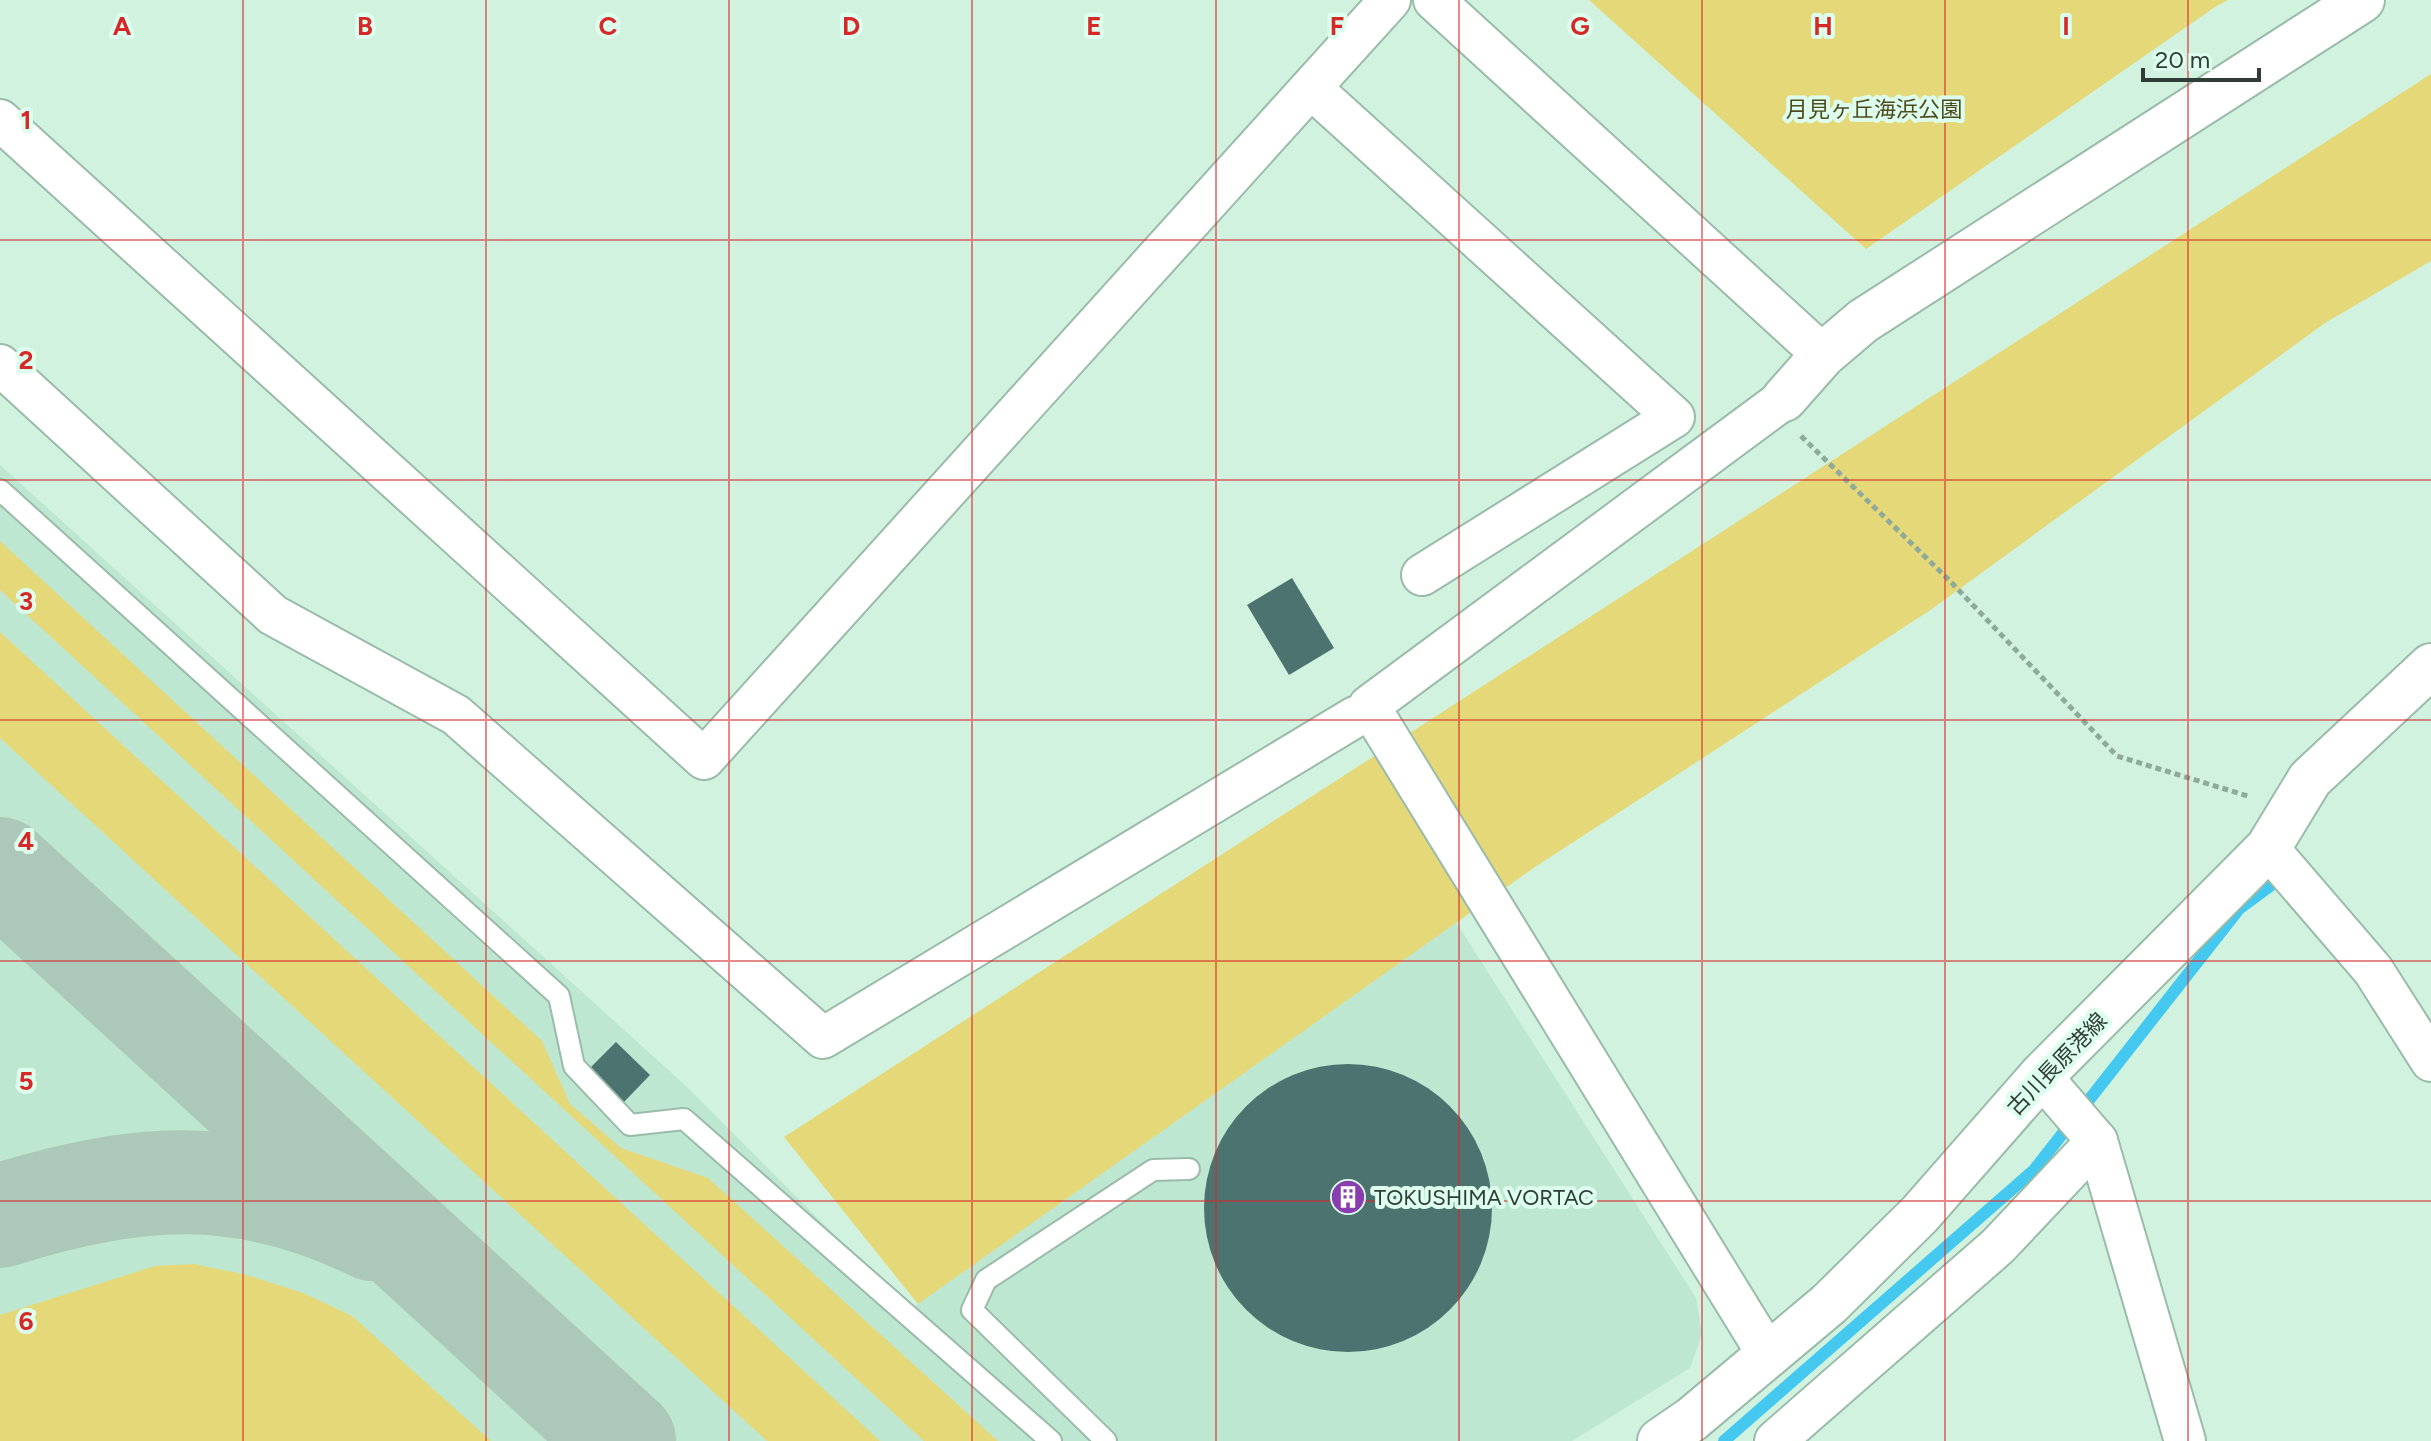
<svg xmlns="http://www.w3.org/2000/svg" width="2431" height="1441" viewBox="0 0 2431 1441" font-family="Figtree,'Noto Sans JP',sans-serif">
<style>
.built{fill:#bde7d1}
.green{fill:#e5d879}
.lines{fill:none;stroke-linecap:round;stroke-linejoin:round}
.stream{stroke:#44c8ef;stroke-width:12}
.taxiway{stroke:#acc8b8;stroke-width:104}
.building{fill:#4d7371}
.service-casing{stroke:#9bbbaa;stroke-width:24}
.minor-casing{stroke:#9bbbaa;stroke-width:44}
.tertiary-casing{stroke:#9bbbaa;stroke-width:48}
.secondary-casing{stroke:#9bbbaa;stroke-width:48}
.path{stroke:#8fa99b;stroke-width:5;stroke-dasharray:6 4;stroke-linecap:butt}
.service{stroke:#fff;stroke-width:20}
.minor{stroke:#fff;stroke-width:40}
.tertiary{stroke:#fff;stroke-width:44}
.secondary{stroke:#fff;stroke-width:44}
.grid{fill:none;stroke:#d62828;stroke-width:2;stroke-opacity:0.55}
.labels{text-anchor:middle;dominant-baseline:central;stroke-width:8;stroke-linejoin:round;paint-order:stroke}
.park-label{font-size:22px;fill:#504a1f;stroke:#ddffed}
.street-label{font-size:22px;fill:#303d36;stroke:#ddffed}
.poi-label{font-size:22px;fill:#303d36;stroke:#ddffed;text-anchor:start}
.grid-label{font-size:26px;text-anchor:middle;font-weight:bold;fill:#d62828;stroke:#ddffed;stroke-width:8;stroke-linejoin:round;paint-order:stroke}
</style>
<rect width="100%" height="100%" fill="#d0f2df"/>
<path class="built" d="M0,465L686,1086L909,1310L1454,919L1696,1298L1702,1334L1690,1368L1572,1441H0Z"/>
<g class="green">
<path d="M1589,0H2228L2215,7L1866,249Z"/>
<path d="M2431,74V261L2325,323L1929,611L1535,867L918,1304L784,1137Z"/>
<path d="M0,541L542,1041L570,1104L621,1148L708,1178L998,1441H924L0,590Z"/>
<path d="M0,632L880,1441H767L0,738Z"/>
<path d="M194,1264L247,1275L303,1293L352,1316L491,1441H0V1315L155,1266Z"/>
</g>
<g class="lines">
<path class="stream" d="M1724,1441L2034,1170L2239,909L2285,875"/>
<g class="taxiway">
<path d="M0,869L624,1441"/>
<path d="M0,1216C135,1173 243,1165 373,1229"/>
</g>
</g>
<g class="building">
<path d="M1292,578L1334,648L1289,675L1247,605Z"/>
<path d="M616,1042L650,1075L624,1102L589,1069Z"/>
<circle cx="1348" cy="1208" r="144"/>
</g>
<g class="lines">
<g class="service-casing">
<g id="service">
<path d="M0,490L559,996L574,1066L630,1125L684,1119L1051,1441"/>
<path d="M1106,1441L972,1310L986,1280L1153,1170L1189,1169"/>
</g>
</g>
<g class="minor-casing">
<g id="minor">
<path d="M1434,0L1823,355"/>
<path d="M1311,88L1674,417L1422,575"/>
<path d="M0,120L704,759L1390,0"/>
<path d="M0,365L273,615L456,715L823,1038L1355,717"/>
<path d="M2268,848L2373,970L2431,1061"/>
<path d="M2041,1076L2097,1141L2185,1441"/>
<path d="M1768,1355L1369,706L1784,399"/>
<path d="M1775,1441L1998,1246L2097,1141"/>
</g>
</g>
<g class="tertiary-casing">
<path id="tertiary" d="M1784,399L1823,355L1863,321L2362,0"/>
</g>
<g class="secondary-casing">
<path id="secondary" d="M1660,1441L1692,1419L1829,1304L1920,1214L2041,1076L2268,848L2310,779L2431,666"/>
</g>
<path class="path" d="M1801,436L1949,580L2117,756L2251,797"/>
<use href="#service" class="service"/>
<use href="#minor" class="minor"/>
<use href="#tertiary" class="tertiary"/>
<use href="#secondary" class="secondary"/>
</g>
<path class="grid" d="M243,0V1441M486,0V1441M729,0V1441M972,0V1441M1216,0V1441M1459,0V1441M1702,0V1441M1945,0V1441M2188,0V1441M0,240H2431M0,480H2431M0,720H2431M0,961H2431M0,1201H2431"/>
<defs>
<g id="building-disc" transform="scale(1.8)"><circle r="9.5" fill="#893daf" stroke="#ddffed"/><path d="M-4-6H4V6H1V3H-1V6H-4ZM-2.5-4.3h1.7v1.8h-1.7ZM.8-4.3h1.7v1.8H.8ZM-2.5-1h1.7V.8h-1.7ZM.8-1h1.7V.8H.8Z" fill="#fff"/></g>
</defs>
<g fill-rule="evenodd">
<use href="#building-disc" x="1348" y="1197"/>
</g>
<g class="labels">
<g class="park-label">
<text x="1874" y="109">月見ヶ丘海浜公園</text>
</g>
<g class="street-label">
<text transform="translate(2057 1064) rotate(-46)">古川長原港線</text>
</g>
<g class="poi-label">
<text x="1374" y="1197">TOKUSHIMA VORTAC</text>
</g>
</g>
<g class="grid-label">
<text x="122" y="35">A</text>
<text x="365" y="35">B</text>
<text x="608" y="35">C</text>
<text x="851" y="35">D</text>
<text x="1094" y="35">E</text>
<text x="1337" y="35">F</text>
<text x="1580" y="35">G</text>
<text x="1823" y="35">H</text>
<text x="2066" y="35">I</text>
<text x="26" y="129">1</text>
<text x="26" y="369">2</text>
<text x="26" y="610">3</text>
<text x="26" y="850">4</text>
<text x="26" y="1090">5</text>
<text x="26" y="1330">6</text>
</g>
<path d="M2143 68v12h116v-12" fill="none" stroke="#303d36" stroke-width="4"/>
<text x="2155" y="68" font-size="24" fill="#303d36" stroke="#ddffed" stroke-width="6" paint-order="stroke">20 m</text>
</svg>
